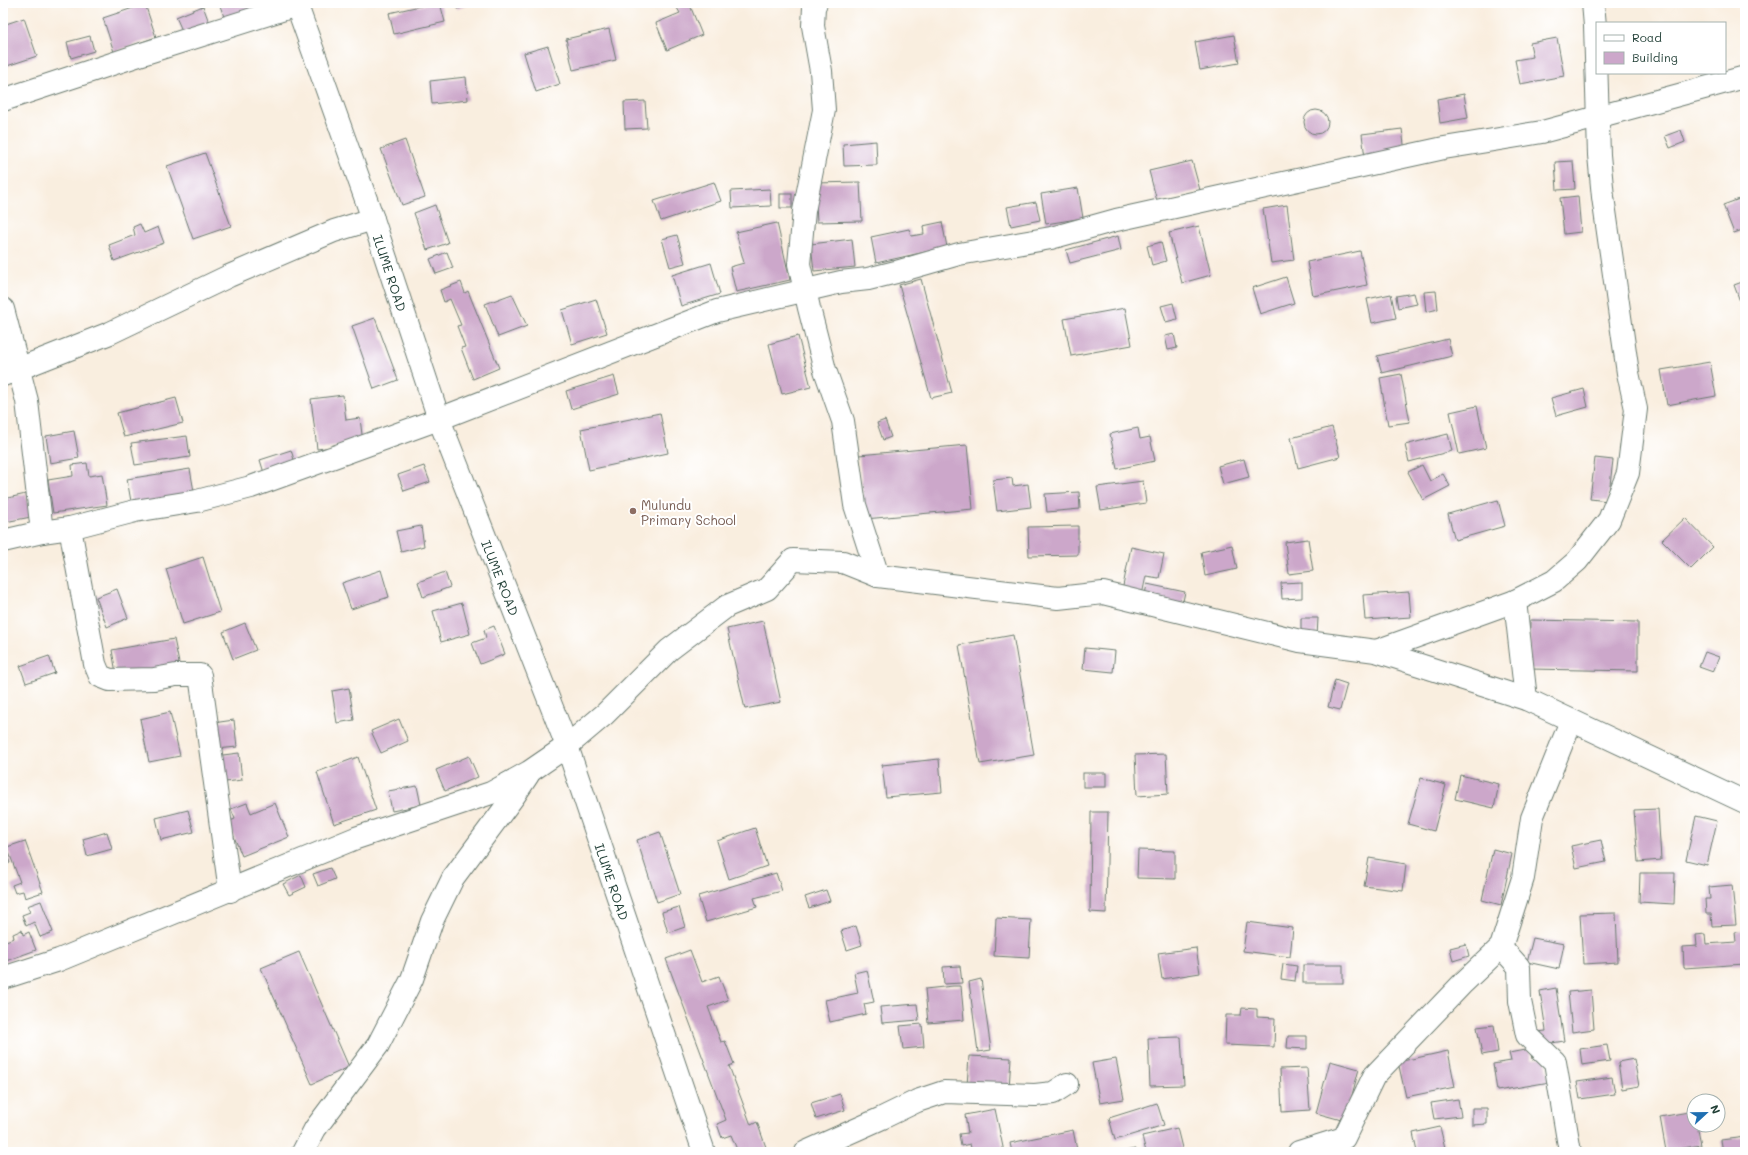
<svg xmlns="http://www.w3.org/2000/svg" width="1748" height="1155" viewBox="0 0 1748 1155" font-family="Mali,sans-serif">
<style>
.building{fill:#cca7ca}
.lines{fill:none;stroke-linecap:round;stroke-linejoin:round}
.minor-casing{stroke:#6b7b70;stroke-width:24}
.tertiary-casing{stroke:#6b7b70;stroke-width:24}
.minor{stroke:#fff;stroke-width:22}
.tertiary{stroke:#fff;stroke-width:22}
.education-dot{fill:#8d6e63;stroke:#fff;stroke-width:1.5}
.labels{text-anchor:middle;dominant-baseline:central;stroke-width:4;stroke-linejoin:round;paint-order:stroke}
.street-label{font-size:13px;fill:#1f3d34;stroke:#fff}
.education-label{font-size:13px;fill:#785e54;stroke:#fff;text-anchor:start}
</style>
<rect width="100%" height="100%" fill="#fff"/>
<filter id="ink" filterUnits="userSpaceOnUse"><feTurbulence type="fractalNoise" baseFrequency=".025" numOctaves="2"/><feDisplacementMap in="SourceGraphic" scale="8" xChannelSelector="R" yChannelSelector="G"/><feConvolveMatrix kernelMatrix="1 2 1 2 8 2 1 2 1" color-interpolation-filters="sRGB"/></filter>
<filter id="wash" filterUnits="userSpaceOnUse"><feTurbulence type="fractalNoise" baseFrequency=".012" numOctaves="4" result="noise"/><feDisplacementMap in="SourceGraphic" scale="16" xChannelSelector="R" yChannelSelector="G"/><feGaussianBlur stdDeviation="0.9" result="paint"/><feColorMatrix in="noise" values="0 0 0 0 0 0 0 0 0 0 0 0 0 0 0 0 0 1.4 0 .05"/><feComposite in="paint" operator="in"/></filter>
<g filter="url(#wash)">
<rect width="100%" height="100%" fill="#f9eedf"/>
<g id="blocks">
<g class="building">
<path d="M219,3H257L260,14L227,25Z"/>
<path d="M433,3H440L445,22L394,34L389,13Z"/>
<path d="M454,3H472L457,9Z"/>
<path d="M689,3L702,35L667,50L656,23L680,13L677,8Z"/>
<path d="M1739,3H1745V14L1742,15Z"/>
<path d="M145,4L156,37L114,52L103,18Z"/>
<path d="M203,6L210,25L184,35L176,17Z"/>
<path d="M24,18L37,56L4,67L3,25Z"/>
<path d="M609,29L616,60L573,70L566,39Z"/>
<path d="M1234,35L1239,63L1200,70L1195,42Z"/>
<path d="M90,36L94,51L71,58L67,42Z"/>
<path d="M1557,38L1564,76L1520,84L1515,60L1533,57L1530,43Z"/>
<path d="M548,46L560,84L536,92L524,53Z"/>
<path d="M466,77L468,100L432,104L430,81Z"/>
<path d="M1464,94L1468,118L1440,123L1437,99Z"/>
<path d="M645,101L647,128L625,129L624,102Z"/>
<circle cx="1316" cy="122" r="12"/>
<path d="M1402,129L1405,152L1365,158L1362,134Z"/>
<path d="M1681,130L1685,142L1670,148L1665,136Z"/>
<path d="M405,140L425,197L402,205L381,149Z"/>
<path d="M876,141L877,165L844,166L843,144Z"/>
<path d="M205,153L231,226L193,239L167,166Z"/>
<path d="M1192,161L1200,190L1157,201L1149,171Z"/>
<path d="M1573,161L1575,189L1557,190L1555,162Z"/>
<path d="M714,182L721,201L661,221L654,201Z"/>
<path d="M860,182L862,221L817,222L815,183Z"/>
<path d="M1078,188L1083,218L1046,224L1041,194Z"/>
<path d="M770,189L771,206L732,208L731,191Z"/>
<rect x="780" y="194" width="12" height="14"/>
<path d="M1578,196L1581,232L1564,234L1560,198Z"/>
<path d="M1745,197V229L1734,233L1723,205Z"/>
<path d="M1036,202L1040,220L1011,226L1007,207Z"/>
<path d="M435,205L448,243L427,250L414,213Z"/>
<path d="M1287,205L1294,260L1271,263L1263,209Z"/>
<path d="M942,222L947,247L876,263L871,237L909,229L911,236L924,234L923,226Z"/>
<path d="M777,223L790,280L736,292L730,267L744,263L736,232Z"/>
<path d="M140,224L144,233L158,227L164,243L114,261L109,245L135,235L133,227Z"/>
<path d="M1199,226L1211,275L1182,283L1169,233Z"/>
<path d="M677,235L685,263L670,267L662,239Z"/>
<path d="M1118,236L1121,250L1070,263L1066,250Z"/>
<path d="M852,239L855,267L814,271L811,244Z"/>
<path d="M1161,242L1166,261L1152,265L1147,246Z"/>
<path d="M1360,251L1367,285L1313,296L1307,262Z"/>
<path d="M447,252L453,268L436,274L430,259Z"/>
<path d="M711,263L720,294L681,306L672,275Z"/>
<path d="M1286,277L1294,303L1260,314L1252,288Z"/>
<path d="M921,279L952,393L931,398L899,285Z"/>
<path d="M1745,281V312H1744L1734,285Z"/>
<path d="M461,282L465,293L468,291L499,368L473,379L461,348L465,347L457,326L461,325L450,299L444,302L440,290Z"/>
<path d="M1436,291L1438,309L1426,312L1424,292Z"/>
<path d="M1414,293L1417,304L1398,308L1396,296Z"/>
<path d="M512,294L527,326L498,337L485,304Z"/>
<path d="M1391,294L1396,318L1372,323L1367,299Z"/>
<path d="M596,299L607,333L572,344L562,310Z"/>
<path d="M1173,303L1177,319L1166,322L1161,306Z"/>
<path d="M1125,308L1132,345L1071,356L1064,319Z"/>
<path d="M375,318L398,380L374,389L352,326Z"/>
<path d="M1174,334L1177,348L1168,350L1165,336Z"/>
<path d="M798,336L811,387L782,394L769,344Z"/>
<path d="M1448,339L1452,356L1382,373L1377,356Z"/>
<path d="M1710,362L1716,396L1667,405L1661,370Z"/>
<path d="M1401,374L1410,422L1388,425L1380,378Z"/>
<path d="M614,376L619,394L571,409L566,391Z"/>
<path d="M1584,389L1588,407L1556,416L1551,398Z"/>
<path d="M343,395L346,420L360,418L363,443L317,449L311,399Z"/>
<path d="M176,398L183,423L124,437L117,413Z"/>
<path d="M1477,406L1486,448L1459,454L1450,412Z"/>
<path d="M660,413L668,453L589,470L581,429Z"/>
<path d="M885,420L891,437L883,440L877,423Z"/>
<path d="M1332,427L1340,457L1298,468L1291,438Z"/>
<path d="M1138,428L1140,439L1150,437L1155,461L1117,469L1110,434Z"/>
<path d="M74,431L79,458L50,463L46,436Z"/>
<path d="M1448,434L1452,451L1409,462L1405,445Z"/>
<path d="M187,436L190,457L135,465L131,443Z"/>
<path d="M967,445L973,509L865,519L859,455Z"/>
<path d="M291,450L296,466L265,476L260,460Z"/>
<path d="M1595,458L1613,460L1608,501L1590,499Z"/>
<path d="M1244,459L1249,477L1223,484L1218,466Z"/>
<path d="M87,463L89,476L102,474L107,505L53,513L48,480L73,476L72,465Z"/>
<path d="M1422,465L1430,481L1443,474L1450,486L1423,500L1408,472Z"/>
<path d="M424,466L430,482L404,491L398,475Z"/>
<path d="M190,469L195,497L132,507L127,479Z"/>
<path d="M1012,478L1013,486L1028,484L1031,507L997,511L993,480Z"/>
<path d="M1143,481L1146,503L1101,510L1097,487Z"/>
<path d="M1079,492L1080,509L1047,512L1045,494Z"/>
<path d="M26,494L31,517L5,522L3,514V499Z"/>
<path d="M1498,500L1505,526L1455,540L1448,514Z"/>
<path d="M1685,518L1713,547L1691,569L1662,540Z"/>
<path d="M421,526L424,546L401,552L396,531Z"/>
<path d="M1078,526V555L1029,556L1028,527Z"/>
<path d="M1308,539L1313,571L1289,574L1285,542Z"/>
<path d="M1232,545L1237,569L1205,576L1201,552Z"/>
<path d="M1131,547L1164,554L1159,578L1146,576L1142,595L1122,591Z"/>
<path d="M203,557L220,612L183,624L166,569Z"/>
<path d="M381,570L389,597L351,609L342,583Z"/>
<path d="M445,572L450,587L423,597L418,582Z"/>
<path d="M1302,582V598L1282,599L1281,583Z"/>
<path d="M1147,584L1185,592L1179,619L1142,611Z"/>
<path d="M117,589L128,618L107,627L96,597Z"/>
<path d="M1409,592L1411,617L1365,620L1363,595Z"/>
<path d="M462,603L470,634L441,642L433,611Z"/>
<path d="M1301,618H1318L1317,637L1301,636Z"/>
<path d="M1530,620L1638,622V671L1529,669Z"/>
<path d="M763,621L781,702L745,709L727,629Z"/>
<path d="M245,623L256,650L233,659L223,632Z"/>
<path d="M494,626L505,654L480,664L472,643L486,638L484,630Z"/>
<path d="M1013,635L1034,755L980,764L959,645Z"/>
<path d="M174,639L180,668L117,679L112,650Z"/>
<path d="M1085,648L1115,651L1113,672L1083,669Z"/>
<path d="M1705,652L1719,657L1713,672L1699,667Z"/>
<path d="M49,656L55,673L26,683L20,666Z"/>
<path d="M1335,680L1347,684L1340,710L1328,707Z"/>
<path d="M349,688L354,720L337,723L332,691Z"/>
<path d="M170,712L180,756L149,762L140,719Z"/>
<path d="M399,719L408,741L381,753L371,731Z"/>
<path d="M234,720L237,747L217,749L213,723Z"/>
<path d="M239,753L242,780L218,783L215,756Z"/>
<path d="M1166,754L1168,794L1137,796L1135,755Z"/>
<path d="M469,756L478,777L445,791L436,770Z"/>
<path d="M358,757L376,810L334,824L317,772Z"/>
<path d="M939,759L942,792L886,797L882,765Z"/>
<rect x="1083" y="773" width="23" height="14"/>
<path d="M1460,775L1499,784L1494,808L1455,799Z"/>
<path d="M1421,778L1446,785L1434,831L1408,824Z"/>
<path d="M417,786L421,805L392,811L388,791Z"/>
<path d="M247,803L251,813L275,803L289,837L242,856L228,822L235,819L231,809Z"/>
<path d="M1658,809L1661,860L1638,862L1634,810Z"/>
<path d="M188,810L194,832L161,840L156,818Z"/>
<path d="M1091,812H1108L1106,913L1090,912Z"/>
<path d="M1696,816L1717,821L1707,865L1686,860Z"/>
<path d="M755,828L767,866L729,879L717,841Z"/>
<path d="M107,832L112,849L87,856L83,839Z"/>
<path d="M660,832L680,894L657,902L637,840Z"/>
<path d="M1601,840L1606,862L1576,868L1571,846Z"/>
<path d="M25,841L43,892L25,898L23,891L15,893L12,885L20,882L7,847Z"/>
<path d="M3,845L10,863L3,865Z"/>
<path d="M1493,849L1512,854L1501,905L1482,900Z"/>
<path d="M1138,850L1175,851V879L1137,878Z"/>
<path d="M1369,858L1406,864L1403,891L1364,886Z"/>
<path d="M330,868L335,879L318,886L313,874Z"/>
<path d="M776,873L782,891L754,898L757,907L706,922L698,896Z"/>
<path d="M1640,873H1675L1674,904L1639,902Z"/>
<path d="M301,875L306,887L289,895L283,884Z"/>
<path d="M1732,885L1736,925L1712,926L1711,914H1706L1705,899H1710L1709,887Z"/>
<path d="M826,890L830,901L809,908L805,897Z"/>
<path d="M41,901L53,932L40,937L34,922L26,926L22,915L30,912L27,906Z"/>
<path d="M679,907L685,927L668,933L662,912Z"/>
<path d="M1616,913L1618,962L1583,964L1580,914Z"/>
<path d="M996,918L1031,920L1029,958L994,956Z"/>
<path d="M1247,922L1293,928L1290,957L1243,951Z"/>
<path d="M856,926L862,945L847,950L841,931Z"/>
<path d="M22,930L23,935L29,932L36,950L3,962V942L14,938L13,934Z"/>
<path d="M1745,931V964L1684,968L1683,947L1697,946L1696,935L1705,934L1706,944L1736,942L1735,932Z"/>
<path d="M1533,938L1564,944L1559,969L1527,962Z"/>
<path d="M1466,944L1469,956L1453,961L1450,948Z"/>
<path d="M1196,948L1200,973L1162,979L1158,953Z"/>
<path d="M690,950L702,982L719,976L728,1000L708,1007L721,1042L725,1041L734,1064L729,1066L751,1125L757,1122L767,1150L760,1152H738L731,1135L722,1138L717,1124L726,1120L666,959Z"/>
<path d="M299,952L349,1067L312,1084L261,968Z"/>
<path d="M1283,964L1297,966L1295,981L1281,979Z"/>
<rect x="1303" y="965" width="40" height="18"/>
<path d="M960,966L962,983L944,984L943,967Z"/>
<path d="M867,970L874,1002L864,1004L866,1014L830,1022L825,1000L858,993L854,973Z"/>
<path d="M981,979L991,1050L978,1052L969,982Z"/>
<path d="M953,986H961L964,1020L928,1023L925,989Z"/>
<path d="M1556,988L1564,1041L1539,1045L1537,1032L1546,1031L1540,991Z"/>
<path d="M1591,990L1594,1029L1572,1032L1568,992Z"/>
<path d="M917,1004L919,1020L882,1023L880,1007Z"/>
<path d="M1242,1008L1257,1009V1017L1275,1018L1274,1047L1225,1045L1226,1015H1241Z"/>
<path d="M922,1024L924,1047L903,1049L900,1026Z"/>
<path d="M1494,1025L1498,1052L1482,1055L1477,1027Z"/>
<path d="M1288,1036H1307V1049L1287,1048Z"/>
<path d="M1181,1037L1184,1085L1150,1086L1148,1038Z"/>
<path d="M1607,1045L1610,1061L1582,1065L1580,1049Z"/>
<path d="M1530,1049L1532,1059L1545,1056L1550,1082L1497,1091L1493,1064L1511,1061L1509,1053Z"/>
<path d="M1448,1051L1455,1087L1406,1097L1398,1062Z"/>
<path d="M969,1056L1011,1058L1009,1088L967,1086Z"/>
<path d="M1116,1059L1124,1099L1100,1103L1092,1063Z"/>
<path d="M1634,1059L1639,1086L1622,1089L1618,1062Z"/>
<path d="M1330,1061L1359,1069L1345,1121L1316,1113Z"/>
<path d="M1307,1068L1310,1110L1282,1112L1280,1069Z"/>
<path d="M1612,1077L1615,1094L1580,1099L1577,1082Z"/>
<path d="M840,1094L845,1110L816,1119L811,1103Z"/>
<path d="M1458,1099L1461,1116L1434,1119L1431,1103Z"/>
<path d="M1157,1103L1164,1125L1115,1140L1109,1118Z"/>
<path d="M1472,1108H1487V1124L1472,1125Z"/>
<path d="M995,1109L1004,1152H972L970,1144L961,1146L959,1134L968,1133L965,1115Z"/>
<path d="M1694,1111V1125H1697L1701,1145L1666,1151L1660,1117Z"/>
<path d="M1440,1127L1446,1152H1417L1413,1133Z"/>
<path d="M1177,1128L1183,1152H1146L1142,1136Z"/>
<path d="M1073,1130L1077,1150L1066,1152H1012L1010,1143Z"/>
<path d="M1745,1137V1152H1723L1721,1140Z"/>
<path d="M1136,1149V1152H1124V1151Z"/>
<path d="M1603,1150V1152H1593V1151Z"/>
</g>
</g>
</g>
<g filter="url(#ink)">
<use href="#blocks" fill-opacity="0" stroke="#6b7b70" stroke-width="1"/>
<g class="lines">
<g class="minor-casing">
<g id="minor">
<path d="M816,3L814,7L813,26L821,71L824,110L804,211L799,264L809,308L825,370L843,421L855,505L878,576"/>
<path d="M3,100L142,54L297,5"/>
<path d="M3,309L27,401L42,532"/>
<path d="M3,375L110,333L229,276L334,231L373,219"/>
<path d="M70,528L95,664L100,676L110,680L154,679L176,675H200L230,891"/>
<path d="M3,541L42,532L70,528L135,511L197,501L251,487L439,419L717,311L841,282L868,279L896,272L959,254L1051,238L1116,220L1229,195L1444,148L1542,132L1745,77"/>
<path d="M1515,601L1526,699"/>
<path d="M1376,651L1515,601L1554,581L1577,561L1609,520L1628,473L1636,409L1628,373L1603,197L1599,155L1595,26L1593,3"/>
<path d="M1501,947L1519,967L1520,1001L1527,1035L1555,1062L1570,1152"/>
<path d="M3,978L59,960L356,838L491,793L529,772L567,746L605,714L669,650L727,606L767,589L793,560L843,562L878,576L1058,598L1103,593L1300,641L1376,651L1526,699L1745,802"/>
<path d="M303,1152L315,1129L378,1045L412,979L432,921L453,878L514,796L528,775"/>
<path d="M806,1152L882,1118L917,1101L944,1092L1035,1095L1053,1093L1067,1084"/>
<path d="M1299,1152L1344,1138L1374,1076L1463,983L1501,947L1523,878L1532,818L1571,721"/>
</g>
</g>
<g class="tertiary-casing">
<g id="tertiary">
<path id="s1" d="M296,3L373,219L439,419L567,746L704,1152"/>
</g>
</g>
<use href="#minor" class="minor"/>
<use href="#tertiary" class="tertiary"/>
</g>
</g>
<circle class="education-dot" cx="633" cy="511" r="4"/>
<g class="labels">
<g class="street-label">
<text stroke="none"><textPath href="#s1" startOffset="286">ILUME ROAD</textPath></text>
<text stroke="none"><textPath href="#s1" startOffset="610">ILUME ROAD</textPath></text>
<text stroke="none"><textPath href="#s1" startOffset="934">ILUME ROAD</textPath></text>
</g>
<g class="education-label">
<text x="641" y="504">Mulundu<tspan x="641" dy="15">Primary School</tspan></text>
</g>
</g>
<rect width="1748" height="1155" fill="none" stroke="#fff" stroke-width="16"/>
<rect x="1596" y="22" width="130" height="52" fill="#ffffff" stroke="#a5b1ae"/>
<rect x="1604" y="35" width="20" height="6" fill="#ffffff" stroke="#a5b1ae"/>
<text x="1632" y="42" font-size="12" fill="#1f3d34">Road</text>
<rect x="1604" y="52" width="20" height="12" fill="#cca7ca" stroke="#a5b1ae"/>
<text x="1632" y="62" font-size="12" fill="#1f3d34">Building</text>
<g transform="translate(1706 1113) rotate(68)"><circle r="19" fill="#ffffff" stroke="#a5b1ae"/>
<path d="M0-3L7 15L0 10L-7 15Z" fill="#1f6fb2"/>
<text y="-6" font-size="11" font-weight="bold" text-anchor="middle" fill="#1f3d34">N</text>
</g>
</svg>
